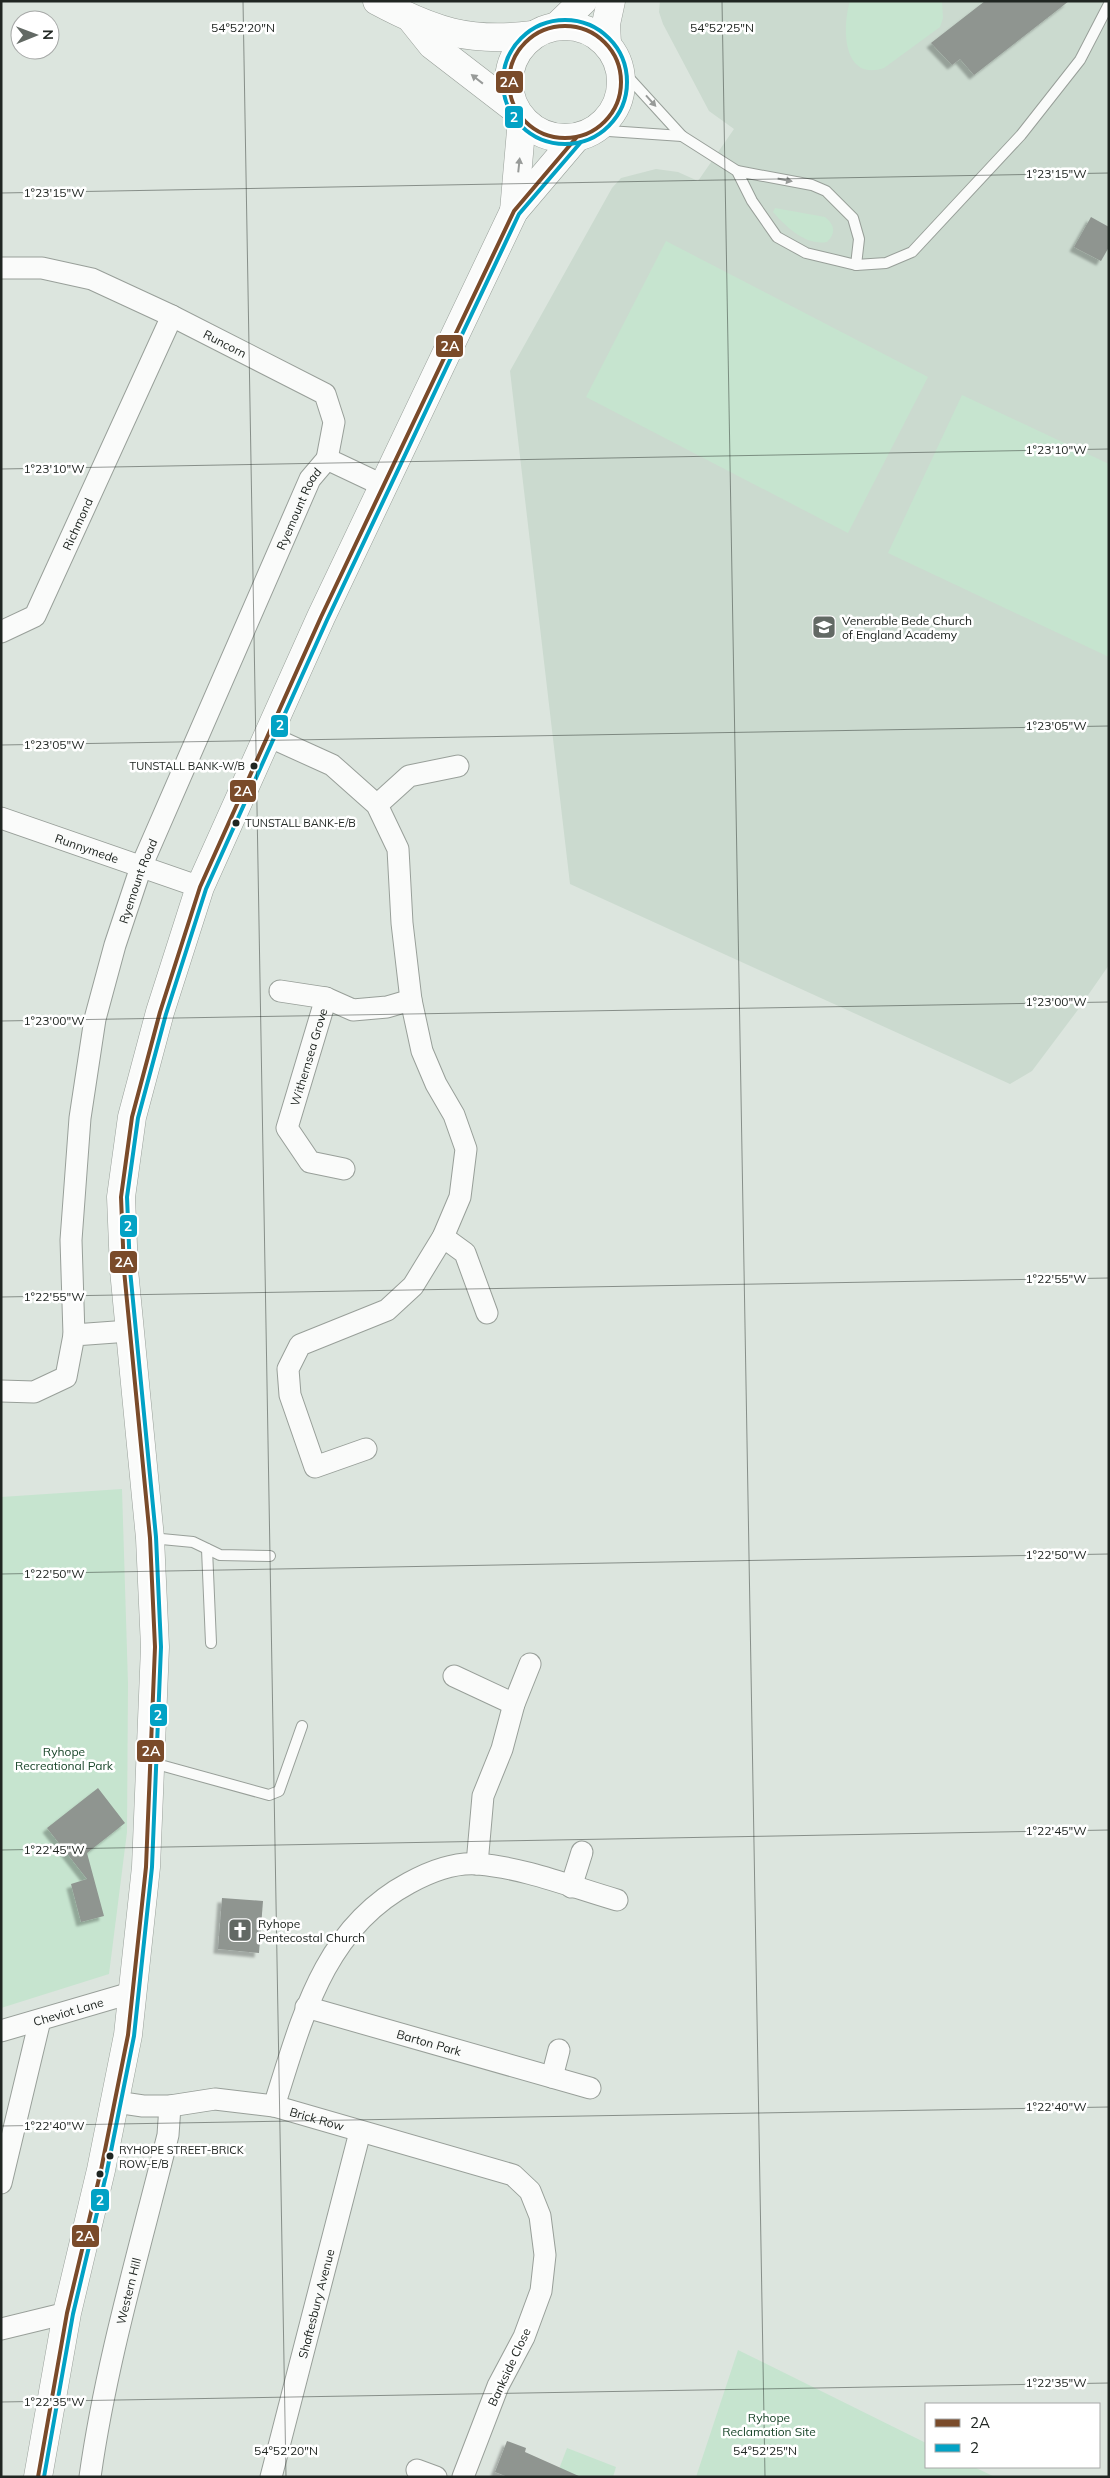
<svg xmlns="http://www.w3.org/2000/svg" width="1110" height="2478" viewBox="0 0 1110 2478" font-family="Mulish,sans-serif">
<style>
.built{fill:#cbdacf}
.green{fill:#c6e4cf}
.building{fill:#8f9590;filter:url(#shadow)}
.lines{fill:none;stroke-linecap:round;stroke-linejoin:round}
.lane-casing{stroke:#989f99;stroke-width:12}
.street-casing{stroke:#989f99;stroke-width:23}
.secondary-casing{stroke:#989f99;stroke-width:29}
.lane{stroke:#fafbfa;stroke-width:10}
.street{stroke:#fafbfa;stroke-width:21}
.secondary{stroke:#fafbfa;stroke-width:28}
.bus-1-casing{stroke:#fff;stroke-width:8}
.bus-2-casing{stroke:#fff;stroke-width:8}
.bus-1{stroke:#7a4b2a;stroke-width:4}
.bus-2{stroke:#02a2c5;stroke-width:4}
.oneway{fill:#989b99}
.ticks{fill:none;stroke:#202622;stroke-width:1;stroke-opacity:0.45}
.bus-dot{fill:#202622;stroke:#fff;stroke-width:2}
.labels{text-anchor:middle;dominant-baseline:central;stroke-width:5;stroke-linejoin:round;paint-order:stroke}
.bus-label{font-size:11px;fill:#202622;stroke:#fff;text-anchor:start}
.street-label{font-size:12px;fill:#202622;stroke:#fff}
.poi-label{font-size:12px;fill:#202622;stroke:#fff;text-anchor:start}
.park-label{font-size:12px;fill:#184529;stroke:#fff}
.ticks-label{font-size:12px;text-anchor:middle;fill:#202622;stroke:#fff;stroke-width:5;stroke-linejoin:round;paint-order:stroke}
.line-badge{stroke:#fff;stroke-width:2}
.badge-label{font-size:14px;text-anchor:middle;font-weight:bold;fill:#fff}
</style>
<defs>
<filter id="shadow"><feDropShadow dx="-4.5" dy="4.5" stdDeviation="1" flood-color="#0004"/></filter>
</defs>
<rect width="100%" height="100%" fill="#dce5de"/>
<path class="built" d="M660,1H1109V965L1077,1011L1032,1071L1010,1084L570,884L510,371L612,188L621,178L656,169L678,172L698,181L734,129L709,111L663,24L659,12Z"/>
<g class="green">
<path d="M850,1H942L943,18L940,27L884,68C842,82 842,27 850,1Z"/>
<path d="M775,208L825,217C835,225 836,233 827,242C806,246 786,227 773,212Z"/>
<path d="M666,241L928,377L848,533L586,397Z"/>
<path d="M962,395L1109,464V657L888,553Z"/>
<path d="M122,1489L128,1683L127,1832L109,1974L1,2008V1497Z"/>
<path d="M738,2350L926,2443V2467H974L995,2477H696Z"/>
<path d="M567,2448L616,2467L613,2477H556Z"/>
</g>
<g class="building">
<path d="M985,1H1069L974,75L960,59L952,65L931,43Z"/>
<path d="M1091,217L1109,227V247L1101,261L1074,247Z"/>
<path d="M98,1788L125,1823L87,1853L104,1916L81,1922L71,1884L87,1879L47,1828Z"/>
<path d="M222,1898L263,1901L259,1953L218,1949Z"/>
<path d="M507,2441L526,2448L525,2452L581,2477H508L495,2472Z"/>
</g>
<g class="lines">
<g class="lane-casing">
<g id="lane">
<path d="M619,67L682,136L737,171L752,201L777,237L806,253L856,265L886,263L912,252L1021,135L1080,60L1109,4"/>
<path d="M594,130L682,136"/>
<path d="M737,171L812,185L826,191L853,218L859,239L856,265"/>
<path d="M151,1538L193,1542L220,1555L270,1556"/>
<path d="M207,1549L211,1643"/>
<path d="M153,1763L269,1795L279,1791L302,1726"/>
</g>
</g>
<g class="street-casing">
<g id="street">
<path id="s1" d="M1,268H42L92,279L172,316L325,394L334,422L327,459L382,485"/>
<path id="s2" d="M1,632L35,616L172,316"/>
<path d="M268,736L332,765L377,805L398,849L402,923L411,1000L422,1051L436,1084L454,1115L466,1149L460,1197L443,1237L413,1286L387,1310L300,1345L288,1369L290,1395L315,1467L366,1449"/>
<path d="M377,805L409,776L458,766"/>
<path id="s3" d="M1,818L200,887"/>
<path d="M280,991L326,998"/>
<path id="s4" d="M344,1169L310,1162L287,1128L326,998L353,1010L387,1007L411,1000"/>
<path d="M443,1237L465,1253L487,1313"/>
<path id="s5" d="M74,1335L71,1240L80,1118L95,1019L115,945L141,867L310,479L327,459"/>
<path d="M1,1391L34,1392L66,1377L74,1335L129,1331"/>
<path d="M454,1676L514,1704"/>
<path d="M477,1864L483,1796L502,1749L514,1704L530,1664"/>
<path d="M571,1887L582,1852"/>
<path id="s6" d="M306,2007L590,2088"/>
<path id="s7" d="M1,2031L134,1992"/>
<path d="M552,2077L559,2050"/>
<path id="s8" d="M116,2102L143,2106H170L215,2099L274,2106L513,2175L530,2191L540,2216L545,2255L541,2291L524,2337L498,2386L463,2477"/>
<path d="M274,2106C302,2019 323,1929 409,1883C429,1872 455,1862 478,1864C525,1868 572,1887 617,1900"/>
<path d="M1,2183L40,2020"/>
<path d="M1,2329L67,2313"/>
<path d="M417,2470L436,2477"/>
<path id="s9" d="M90,2477C106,2362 140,2248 168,2135L170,2106"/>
<path id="s10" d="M271,2477L360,2132"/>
</g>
</g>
<g class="secondary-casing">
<g id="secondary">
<path d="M377,1C433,31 469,43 533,35"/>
<path d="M412,20L432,45L515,109"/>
<path d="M557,26L583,1"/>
<circle cx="565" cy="82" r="56"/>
<path d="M607,44L606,24L611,1"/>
<path d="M514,211L522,119"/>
<path d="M38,2477L67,2313L101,2170L128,2035L146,1867L155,1647L150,1538L124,1270L121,1197L132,1117L160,1012L200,887L321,617L514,211L576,138"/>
</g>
</g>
<use href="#lane" class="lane"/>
<use href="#street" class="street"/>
<use href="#secondary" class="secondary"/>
<g class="bus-1-casing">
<g id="bus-1">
<circle cx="565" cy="82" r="56"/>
<path d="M38,2477L67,2313L101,2170L128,2035L146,1867L155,1647L150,1538L124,1270L121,1197L132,1117L160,1012L200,887L321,617L514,211L576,138"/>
</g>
</g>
<g class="bus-2-casing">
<g id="bus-2">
<circle cx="565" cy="82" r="62"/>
<path d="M44,2477L73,2314L107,2171L134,2036L152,1867L161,1647L156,1537L130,1270L127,1197L138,1118L166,1014L206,889L327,620L519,214L581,142"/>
</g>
</g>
<use href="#bus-1" class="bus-1"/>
<use href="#bus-2" class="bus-2"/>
</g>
<defs><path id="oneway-solid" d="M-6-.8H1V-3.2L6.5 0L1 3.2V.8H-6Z" transform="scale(1.25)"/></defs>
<g class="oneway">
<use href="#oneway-solid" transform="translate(477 79) rotate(-142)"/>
<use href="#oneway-solid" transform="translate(651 101) rotate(48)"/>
<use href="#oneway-solid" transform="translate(519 165) rotate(-84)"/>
<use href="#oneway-solid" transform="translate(785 180) rotate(11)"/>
</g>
<path class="ticks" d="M243,1L286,2477M722,1L765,2477M1,193L1109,173M1,469L1109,449M1,745L1109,726M1,1021L1109,1002M1,1297L1109,1278M1,1574L1109,1554M1,1850L1109,1830M1,2126L1109,2107M1,2402L1109,2383"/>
<defs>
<g id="school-square" transform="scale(1.25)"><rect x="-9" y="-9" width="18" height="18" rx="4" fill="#626964" stroke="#fff"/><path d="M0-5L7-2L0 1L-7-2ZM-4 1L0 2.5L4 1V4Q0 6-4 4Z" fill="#fff"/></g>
<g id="church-square" transform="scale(1.25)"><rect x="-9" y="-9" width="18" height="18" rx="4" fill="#626964" stroke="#fff"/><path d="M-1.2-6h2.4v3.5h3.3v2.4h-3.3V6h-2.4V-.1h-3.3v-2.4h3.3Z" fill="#fff"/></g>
</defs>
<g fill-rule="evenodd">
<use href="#school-square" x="824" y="627"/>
<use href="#church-square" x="240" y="1930"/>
</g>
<g class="bus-dot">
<circle cx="254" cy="766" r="4.5"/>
<circle cx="236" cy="823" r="4.5"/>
<circle cx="110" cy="2156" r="4.5"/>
<circle cx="100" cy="2174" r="4.5"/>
</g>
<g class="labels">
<g class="bus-label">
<text x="245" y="766" text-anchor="end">TUNSTALL BANK-W/B</text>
<text x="245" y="823">TUNSTALL BANK-E/B</text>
<text x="119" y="2150">RYHOPE STREET-BRICK<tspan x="119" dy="14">ROW-E/B</tspan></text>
</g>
<g class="street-label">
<text stroke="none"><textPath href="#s1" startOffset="240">Runcorn</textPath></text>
<text stroke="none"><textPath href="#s5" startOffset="868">Ryemount Road</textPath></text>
<text stroke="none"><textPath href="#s2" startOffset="139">Richmond</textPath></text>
<text stroke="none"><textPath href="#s3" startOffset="91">Runnymede</textPath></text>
<text stroke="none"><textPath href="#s5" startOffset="462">Ryemount Road</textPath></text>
<text stroke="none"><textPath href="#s4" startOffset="150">Withernsea Grove</textPath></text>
<text stroke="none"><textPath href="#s7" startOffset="70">Cheviot Lane</textPath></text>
<text stroke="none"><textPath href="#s6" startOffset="128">Barton Park</textPath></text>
<text stroke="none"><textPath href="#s8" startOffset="204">Brick Row</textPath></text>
<text stroke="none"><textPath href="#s9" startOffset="190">Western Hill</textPath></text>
<text stroke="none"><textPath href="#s10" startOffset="179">Shaftesbury Avenue</textPath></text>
<text transform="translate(509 2367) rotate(-65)">Bankside Close</text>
</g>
<g class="poi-label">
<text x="842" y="620">Venerable Bede Church<tspan x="842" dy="14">of England Academy</tspan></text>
<text x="258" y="1923">Ryhope<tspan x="258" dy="14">Pentecostal Church</tspan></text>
</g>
<g class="park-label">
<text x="64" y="1751">Ryhope<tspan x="64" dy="14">Recreational Park</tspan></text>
<text x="769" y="2417">Ryhope<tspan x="769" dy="14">Reclamation Site</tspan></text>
</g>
</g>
<g class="ticks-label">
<text x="243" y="32">54°52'20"N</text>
<text x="722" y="32">54°52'25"N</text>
<text x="1056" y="178">1°23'15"W</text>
<text x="54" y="197">1°23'15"W</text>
<text x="1056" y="454">1°23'10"W</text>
<text x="54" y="473">1°23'10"W</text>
<text x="1056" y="730">1°23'05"W</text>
<text x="54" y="749">1°23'05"W</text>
<text x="1056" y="1006">1°23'00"W</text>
<text x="54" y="1025">1°23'00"W</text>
<text x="1056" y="1283">1°22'55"W</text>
<text x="54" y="1301">1°22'55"W</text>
<text x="1056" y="1559">1°22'50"W</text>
<text x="54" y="1578">1°22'50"W</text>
<text x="1056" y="1835">1°22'45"W</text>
<text x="54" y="1854">1°22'45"W</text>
<text x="1056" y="2111">1°22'40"W</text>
<text x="54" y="2130">1°22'40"W</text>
<text x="1056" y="2387">1°22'35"W</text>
<text x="54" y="2406">1°22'35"W</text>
<text x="286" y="2455">54°52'20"N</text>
<text x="765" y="2455">54°52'25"N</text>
</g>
<g class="line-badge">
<rect x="495" y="70" width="29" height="24" rx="5" fill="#7a4b2a"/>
<rect x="504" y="105" width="20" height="24" rx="5" fill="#02a2c5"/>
<rect x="435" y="334" width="29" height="24" rx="5" fill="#7a4b2a"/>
<rect x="270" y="714" width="19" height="24" rx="5" fill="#02a2c5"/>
<rect x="229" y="779" width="28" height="24" rx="5" fill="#7a4b2a"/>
<rect x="119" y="1214" width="19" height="24" rx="5" fill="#02a2c5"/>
<rect x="109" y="1250" width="29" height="24" rx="5" fill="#7a4b2a"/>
<rect x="149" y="1703" width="19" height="24" rx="5" fill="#02a2c5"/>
<rect x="136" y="1739" width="29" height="24" rx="5" fill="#7a4b2a"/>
<rect x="90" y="2188" width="20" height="24" rx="5" fill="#02a2c5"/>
<rect x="71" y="2224" width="29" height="24" rx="5" fill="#7a4b2a"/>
</g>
<g class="badge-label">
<text x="509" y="87">2A</text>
<text x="514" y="122">2</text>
<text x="450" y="351">2A</text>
<text x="280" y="730">2</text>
<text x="243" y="796">2A</text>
<text x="128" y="1231">2</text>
<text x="124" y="1267">2A</text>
<text x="158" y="1720">2</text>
<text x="151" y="1756">2A</text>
<text x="100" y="2205">2</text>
<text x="85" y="2241">2A</text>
</g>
<rect width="1110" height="2478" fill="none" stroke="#202622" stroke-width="5"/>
<rect x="925" y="2403" width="175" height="65" fill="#ffffff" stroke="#a6a8a7"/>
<rect x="935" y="2419" width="25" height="8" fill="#7a4b2a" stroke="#a6a8a7"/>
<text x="970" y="2428" font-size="15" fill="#202622">2A</text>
<rect x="935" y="2444" width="25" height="8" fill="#02a2c5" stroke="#a6a8a7"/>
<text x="970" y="2453" font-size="15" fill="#202622">2</text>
<g transform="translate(35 35) rotate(89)"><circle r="24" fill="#ffffff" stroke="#a6a8a7"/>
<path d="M0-4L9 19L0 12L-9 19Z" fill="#626964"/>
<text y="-8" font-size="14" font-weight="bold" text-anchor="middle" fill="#202622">N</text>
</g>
</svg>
